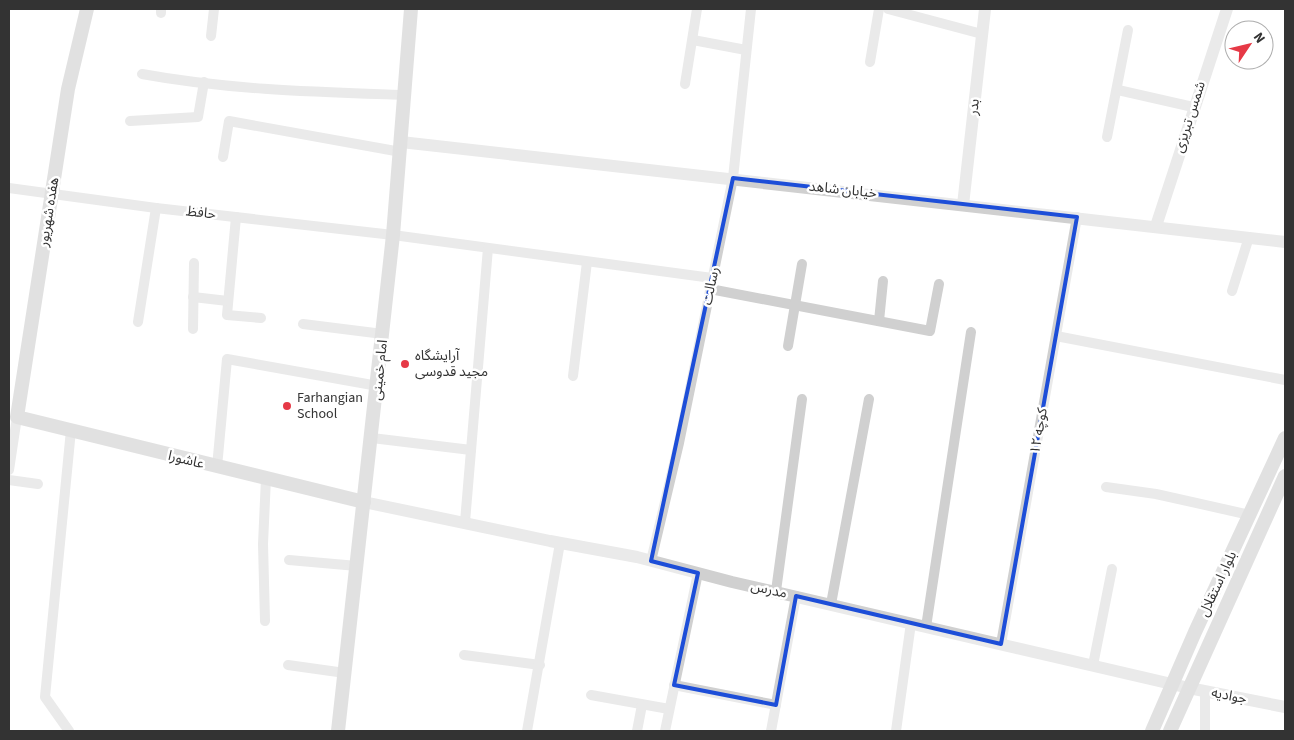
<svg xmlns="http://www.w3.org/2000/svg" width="1294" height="740" viewBox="0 0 1294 740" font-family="'Source Sans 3','Noto Sans Arabic',sans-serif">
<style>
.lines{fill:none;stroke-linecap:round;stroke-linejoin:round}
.minor{stroke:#d0d0d0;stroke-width:10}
.tertiary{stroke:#d0d0d0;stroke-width:12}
.secondary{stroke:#bdbdbd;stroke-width:14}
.marked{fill:none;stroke:#1d4ed8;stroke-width:4;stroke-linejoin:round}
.poi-dot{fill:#e63946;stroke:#fff;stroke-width:2}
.labels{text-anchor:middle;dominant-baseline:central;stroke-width:5;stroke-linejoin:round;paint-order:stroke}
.street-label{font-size:14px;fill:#333;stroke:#fff}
.poi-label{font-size:14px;fill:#333;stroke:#fff;text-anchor:start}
</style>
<rect width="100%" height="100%" fill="#fff"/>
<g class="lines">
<g class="minor">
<path d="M888,9L982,34"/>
<path d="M161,13V9"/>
<path d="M211,36L214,9"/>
<path d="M693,40L746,50"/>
<path d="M870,62L879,9"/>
<path d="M142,74C229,90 318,92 405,95"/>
<path d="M685,84L697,9"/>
<path d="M1118,90L1193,107"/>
<path d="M130,121L198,117L204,82"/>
<path d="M1107,137L1128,30"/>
<path d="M223,157L229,121L401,152"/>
<path d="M9,188L156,208L393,235L712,278"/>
<path d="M236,217L227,315L261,318"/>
<path d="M710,289L930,331L939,284"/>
<path d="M1232,291L1249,237"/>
<path d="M193,297L228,301"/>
<path d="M879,321L883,281"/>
<path d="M138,322L156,208"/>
<path d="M303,324L383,334"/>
<path d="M193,329L194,263"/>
<path d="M1056,336L1285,380"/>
<path d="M788,346L802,264"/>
<path d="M573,376L587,262"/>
<path d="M372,438L471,450"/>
<path d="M217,467L227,359L378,386"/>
<path d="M9,470L17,417"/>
<path d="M9,480L38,484"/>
<path d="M1106,487L1156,494L1250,515"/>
<path d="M465,522L488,248"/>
<path d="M289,560L357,566"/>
<path d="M651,561L679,443L733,178L751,9"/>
<path d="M776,591L802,399"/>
<path d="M831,604L869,399"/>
<path d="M265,621L263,544L266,478"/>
<path d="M926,627L971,332"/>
<path d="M1001,644L1077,217"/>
<path d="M464,655L540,665"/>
<path d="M288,665L345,673"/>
<path d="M1093,665L1112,569"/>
<path d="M674,685L776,705"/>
<path d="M591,695L669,709"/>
<path d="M69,731L45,697L71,430"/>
<path d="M527,731L560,543"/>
<path d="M637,731L642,705"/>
<path d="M665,731L698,573"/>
<path d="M771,731L796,596"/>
<path d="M896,731L911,623"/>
<path d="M1205,731V692"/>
</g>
<g class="tertiary">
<path d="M401,142L1285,242"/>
<path d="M963,205L985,9"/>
<path d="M1156,226L1227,9"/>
<path d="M364,502L550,541L637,557L732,582L1189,688L1285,707"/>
</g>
<g class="secondary">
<path d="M87,9L68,89L17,417L364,502"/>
<path d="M338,731L393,235L411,9"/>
<path d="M1152,731L1195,632L1285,438"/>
<path d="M1170,731L1285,476"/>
</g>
</g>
<path d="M0 0H1294V740H0ZM733,178L1077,217L1001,644L796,596L776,705L674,685L698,573L651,561Z" fill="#fff" fill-opacity=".55" fill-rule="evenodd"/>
<path class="marked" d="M733,178L1077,217L1001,644L796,596L776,705L674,685L698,573L651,561Z"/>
<g class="poi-dot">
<circle cx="405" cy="364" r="5"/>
<circle cx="287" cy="406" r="5"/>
</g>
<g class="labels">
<g class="street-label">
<text transform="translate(974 107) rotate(-84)">بدر</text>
<text transform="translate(1190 117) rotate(-72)">شمس تبریزی</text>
<text transform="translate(843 190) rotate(6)">خیابان شاهد</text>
<text transform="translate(49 212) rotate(-81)">هفده شهریور</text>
<text transform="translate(201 213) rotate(7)">حافظ</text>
<text transform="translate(711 286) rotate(-78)">رسالت</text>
<text transform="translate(380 370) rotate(-84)">امام خمینی</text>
<text transform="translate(1039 431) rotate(-80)">کوچه ۱۲</text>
<text transform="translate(186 460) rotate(14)">عاشورا</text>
<text transform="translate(1218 584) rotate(-65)">بلوار استقلال</text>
<text transform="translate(769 590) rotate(13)">مدرس</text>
<text transform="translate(1229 696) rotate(11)">جوادیه</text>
</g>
<g class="poi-label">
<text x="415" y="356">آرایشگاه<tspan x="415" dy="16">مجید قدوسی</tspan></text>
<text x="297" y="398">Farhangian<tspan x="297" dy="16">School</tspan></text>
</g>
</g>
<rect width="1294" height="740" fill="none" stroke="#333333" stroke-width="20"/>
<g transform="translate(1249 45) rotate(55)"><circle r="24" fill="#ffffff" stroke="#adadad"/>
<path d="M0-4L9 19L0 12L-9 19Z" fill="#e63946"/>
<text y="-8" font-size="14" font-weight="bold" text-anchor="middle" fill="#333333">N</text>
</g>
</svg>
